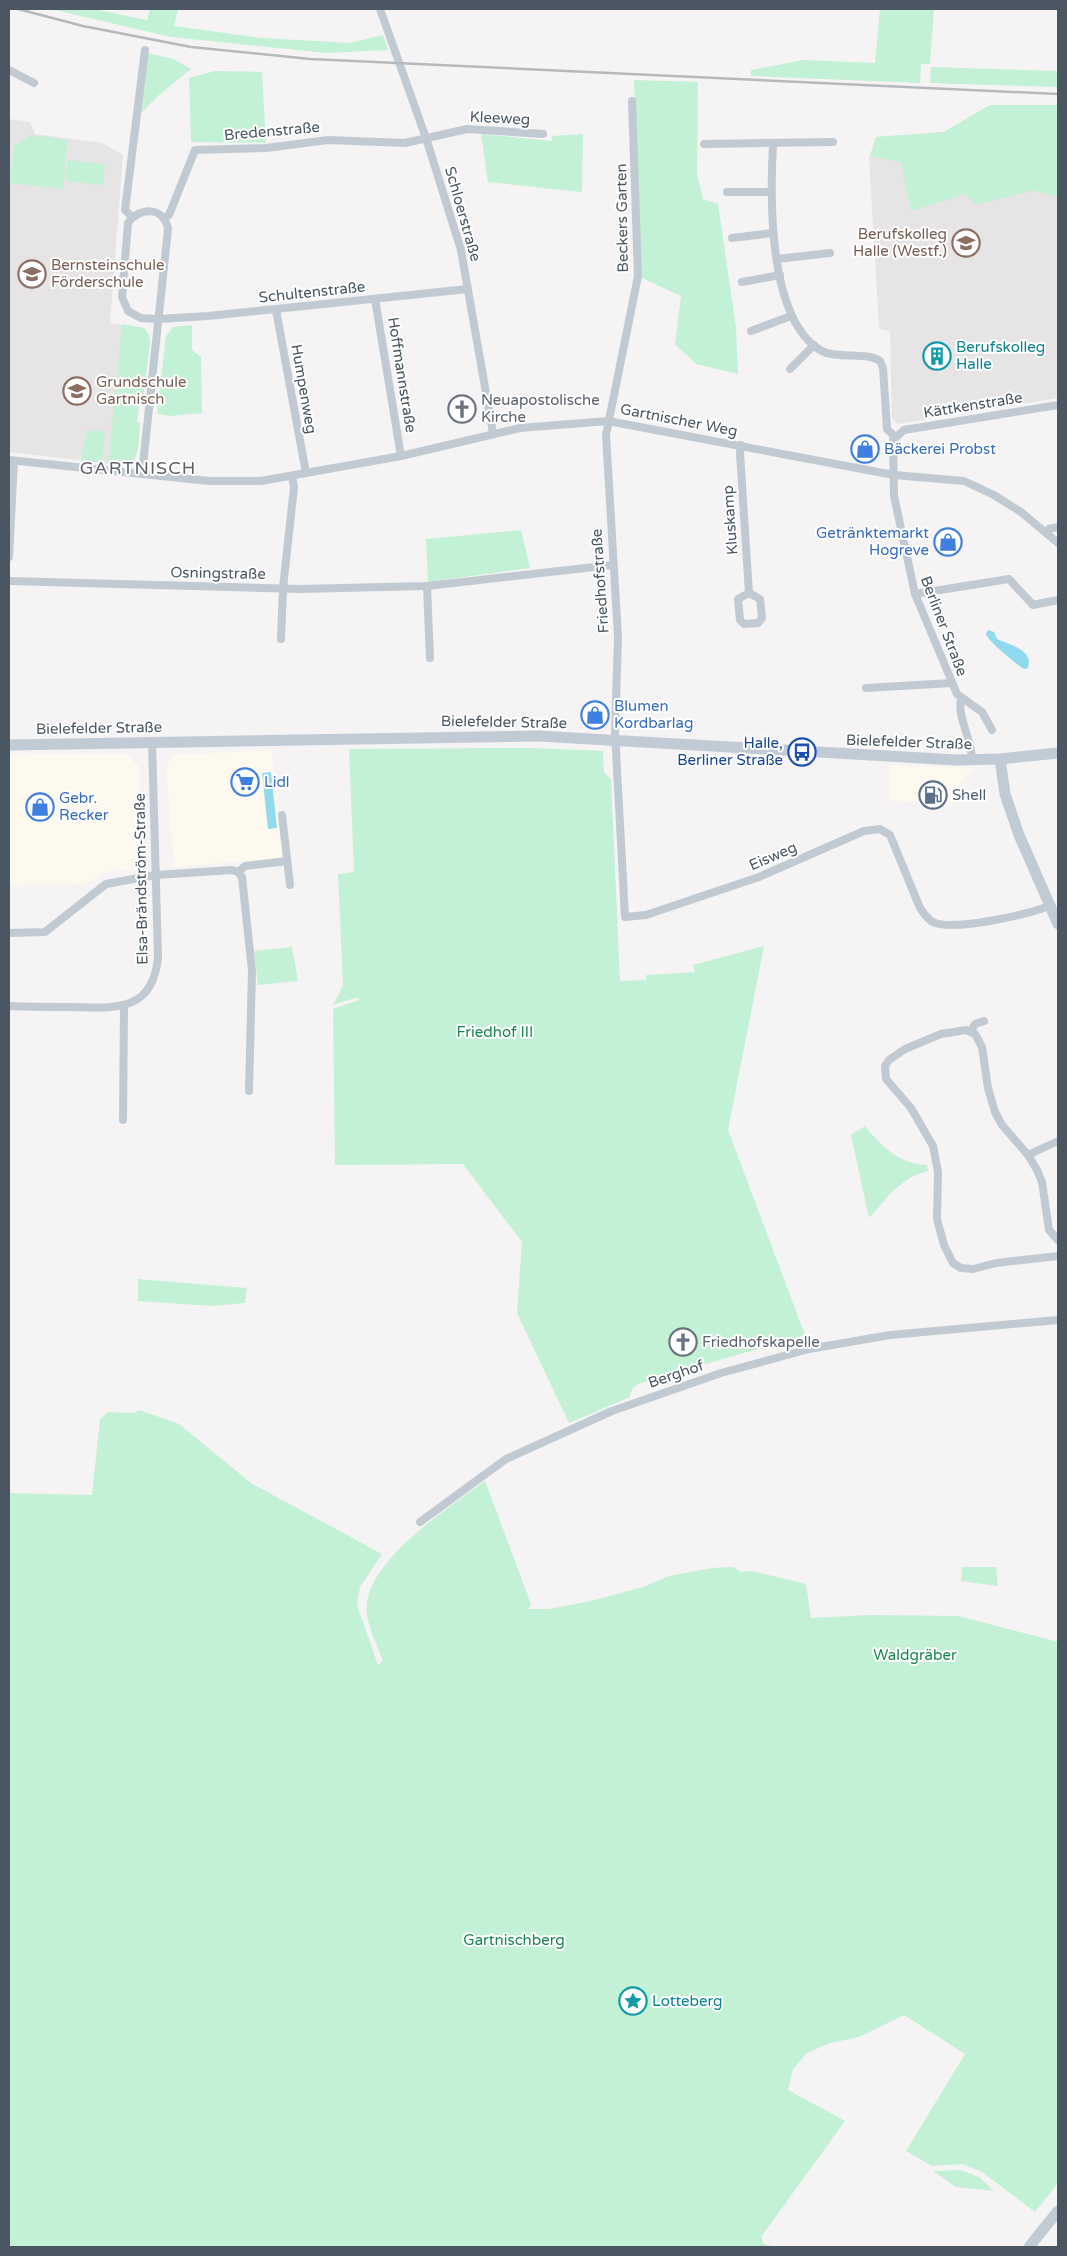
<svg xmlns="http://www.w3.org/2000/svg" width="1067" height="2256" viewBox="0 0 1067 2256" font-family="'Varela Round',sans-serif">
<style>
.commercial{fill:#fdf9ef}
.education{fill:#e6e4e5}
.green{fill:#c3f1d5}
.water{fill:#90daee}
.lines{fill:none;stroke-linecap:round;stroke-linejoin:round}
.street{stroke:#c1cad2;stroke-width:8}
.secondary{stroke:#c1cbd6;stroke-width:11}
.rail{stroke:#b5b8bd;stroke-width:2.5}
.labels{text-anchor:middle;dominant-baseline:central;stroke-width:4;stroke-linejoin:round;paint-order:stroke}
.street-label{font-size:15px;fill:#4a5661;stroke:#fff}
.education-label{font-size:15px;fill:#785e54;stroke:#fff;text-anchor:start}
.culture-label{font-size:15px;fill:#0d838f;stroke:#fff;text-anchor:start}
.worship-label{font-size:15px;fill:#5b616d;stroke:#fff;text-anchor:start}
.shop-label{font-size:15px;fill:#366cbe;stroke:#fff;text-anchor:start}
.transit-label{font-size:15px;fill:#164399;stroke:#fff;text-anchor:end}
.service-label{font-size:15px;fill:#4e5e75;stroke:#fff;text-anchor:start}
.park-label{font-size:15px;fill:#17864f;stroke:#fff}
.quarter-label{font-size:18px;letter-spacing:1px;fill:#5f6368;stroke:#fff}
</style>
<rect width="100%" height="100%" fill="#f5f3f3"/>
<g class="commercial">
<path d="M272,750L283,853L278,858L174,867L166,767L173,755Z"/>
<path d="M127,754L140,768L143,869L104,872L85,884L9,885V755Z"/>
<path d="M889,765L975,768L960,782L965,802L889,801Z"/>
</g>
<g class="education">
<path d="M990,105H1058V398L898,424L892,418L890,332L879,328L869,158L876,137L944,132Z"/>
<path d="M9,119L30,122L35,134L102,143L123,155L110,323L144,328L149,335L150,343L142,406H139L137,422L140,423L137,452L135,459L129,464L121,465L9,452Z"/>
</g>
<g class="green">
<path d="M51,9H93L147,20L150,9H178L174,26L261,38L350,43L383,35L388,50L326,53L171,37Z"/>
<path d="M880,9H934L930,64H921L920,83L751,76V70L803,60L875,63Z"/>
<path d="M148,53L173,59L191,69L159,95L139,115Z"/>
<path d="M931,67L1058,71V87L930,83Z"/>
<path d="M215,71L262,72L266,143L191,142L189,78Z"/>
<path d="M634,80L698,82L697,173L703,199L718,204L736,327L738,374L696,364L675,344L681,296L642,278Z"/>
<path d="M990,105H1058V197L1033,190L976,205L965,194L911,211L901,162L870,156L876,137L944,132Z"/>
<path d="M481,134L552,141V136L583,134L582,192L488,182Z"/>
<path d="M32,135L68,140L63,189L9,183L14,146Z"/>
<path d="M68,160L105,164L103,185L65,181Z"/>
<path d="M122,324L144,328L149,335L150,343L142,406H139L137,422L140,423C138,450 142,468 108,463Z"/>
<path d="M192,325V350L201,357L202,413L171,416L157,414L166,336L173,327Z"/>
<path d="M86,431H105L102,463L81,461Z"/>
<path d="M521,530L530,568L428,582L426,539Z"/>
<path d="M532,748L603,751L604,773L611,779L620,981L646,980V975L695,972L693,965L764,946L728,1130L805,1335L638,1384L632,1389L630,1397L569,1423L517,1313L522,1242L463,1164L335,1165L333,1009L359,1000L358,997L333,1005L343,986L338,874L354,872L349,749Z"/>
<path d="M292,947L298,981L258,985L254,951Z"/>
<path d="M865,1126C882,1147 899,1164 927,1165L928,1171C900,1178 888,1197 869,1218L851,1135Z"/>
<path d="M138,1279L247,1288L245,1303L211,1306L138,1301Z"/>
<path d="M139,1410L179,1424L251,1483L382,1554L360,1587L357,1605L378,1665L383,1661C378,1647 369,1630 367,1614C360,1564 450,1507 485,1481L531,1604L528,1609H549L591,1601L643,1587L669,1576L712,1568L733,1567L741,1572L751,1571L806,1584L811,1618L871,1615L958,1616L1058,1642V2183L1035,2212L982,2172L962,2164L932,2166L906,2151L965,2054L904,2015L859,2037L830,2043L807,2053L793,2069L788,2090L845,2121L761,2237L764,2244L776,2247H9V1493L92,1495L100,1419L108,1412L134,1413Z"/>
<path d="M962,1567H996L998,1586L961,1581Z"/>
<path d="M960,2170L979,2177L994,2191L956,2187L933,2171Z"/>
</g>
<g class="water">
<path d="M988,630L994,632L997,639C1009,645 1034,649 1028,668L1024,669C1016,664 988,641 986,634Z"/>
<path d="M271,772L277,828L268,829L262,773Z"/>
</g>
<g class="lines">
<g class="street">
<path d="M380,9L426,138L461,250L493,433"/>
<path d="M9,70L34,83"/>
<path d="M632,101L638,276L606,435L618,637L615,732L625,917L646,915L759,877L864,831L880,829L890,835L920,908C924,914 927,919 933,922C952,932 1029,914 1049,906"/>
<path d="M704,144L833,142"/>
<path d="M773,144C770,198 768,318 820,350C837,360 866,351 880,361L883,368L887,429L895,437"/>
<path d="M727,192H770"/>
<path d="M132,217L125,210L145,50"/>
<path d="M164,219L169,215L195,150L266,148L328,140L405,143L467,129L543,134"/>
<path d="M732,238L773,233"/>
<path d="M777,259L830,253"/>
<path d="M742,282L780,275"/>
<path d="M375,299L401,456"/>
<path d="M276,310L306,473"/>
<path d="M751,331L791,316"/>
<path d="M790,369L814,345"/>
<path d="M741,445L740,453L749,593"/>
<path d="M9,460L209,481H261L401,456L520,428L608,421L894,475L964,481L994,495L1021,512L1058,543"/>
<path d="M142,474L168,229C164,207 140,206 128,223L122,297L128,311L141,318L158,319L208,316L468,289"/>
<path d="M1046,532L1049,529L1058,527"/>
<path d="M9,557L14,461"/>
<path d="M9,581L299,589L427,586L612,565"/>
<path d="M427,586L430,658"/>
<path d="M749,593L760,599L762,618L758,623L744,624L740,620L738,599Z"/>
<path d="M915,594L1009,579L1033,605L1058,600"/>
<path d="M281,639L283,588L294,487L292,476"/>
<path d="M866,688L952,683"/>
<path d="M961,700C957,716 972,741 972,759"/>
<path d="M992,730L982,712L957,694L915,594L894,496L893,440L904,430L1058,405"/>
<path d="M282,815L290,885"/>
<path d="M238,872L245,866L287,861"/>
<path d="M9,933L45,932L106,884L156,875L232,870L238,872L242,877L252,971L249,1091"/>
<path d="M9,1006C30,1007 50,1007 71,1007C114,1008 153,1013 158,957L152,742"/>
<path d="M971,1031L975,1024L984,1021"/>
<path d="M123,1120L124,1007"/>
<path d="M1028,1155L1058,1141"/>
<path d="M1058,1240L1049,1230L1042,1182L1037,1170L1028,1155L1002,1125L995,1112L988,1088L982,1047L975,1034L966,1030L941,1034L905,1049L889,1060L885,1066L886,1079L911,1108L933,1146L938,1172L937,1219L944,1245L953,1263L961,1268L973,1269L996,1263L1058,1256"/>
<path d="M420,1522L506,1459L612,1411L721,1373L809,1349L890,1335L1058,1320"/>
</g>
<g class="secondary">
<path d="M9,745L538,736L957,760L1000,759L1058,753"/>
<path d="M1000,759L1005,794L1019,835L1058,924"/>
<path d="M1029,2247L1058,2211"/>
</g>
<path class="rail" d="M18,9L83,26L191,47L310,59L1058,94"/>
</g>
<defs>
<g id="university-ring" transform="scale(1.4375)"><circle r="9.5" fill="#fff" stroke="#8d6e63" stroke-width="1.5"/><path d="M0-5L7-2L0 1L-7-2ZM-4 1L0 2.5L4 1V4Q0 6-4 4Z" fill="#8d6e63"/></g>
<g id="school-ring" transform="scale(1.4375)"><circle r="9.5" fill="#fff" stroke="#8d6e63" stroke-width="1.5"/><path d="M0-5L7-2L0 1L-7-2ZM-4 1L0 2.5L4 1V4Q0 6-4 4Z" fill="#8d6e63"/></g>
<g id="building-ring" transform="scale(1.4375)"><circle r="9.5" fill="#fff" stroke="#0f9aa8" stroke-width="1.5"/><path d="M-4-6H4V6H1V3H-1V6H-4ZM-2.5-4.3h1.7v1.8h-1.7ZM.8-4.3h1.7v1.8H.8ZM-2.5-1h1.7V.8h-1.7ZM.8-1h1.7V.8H.8Z" fill="#0f9aa8"/></g>
<g id="church-ring" transform="scale(1.4375)"><circle r="9.5" fill="#fff" stroke="#6b7280" stroke-width="1.5"/><path d="M-1.2-6h2.4v3.5h3.3v2.4h-3.3V6h-2.4V-.1h-3.3v-2.4h3.3Z" fill="#6b7280"/></g>
<g id="shop-ring" transform="scale(1.4375)"><circle r="9.5" fill="#fff" stroke="#3f7fe0" stroke-width="1.5"/><path d="M-5-2.5h2.3a2.7 3.5 0 0 1 5.4 0H5L5.5 6h-11ZM-1.5-2.5h3a1.5 2.3 0 0 0-3 0Z" fill="#3f7fe0"/></g>
<g id="bus-ring" transform="scale(1.4375)"><circle r="9.5" fill="#fff" stroke="#1a4fb4" stroke-width="1.5"/><path d="M-5-6H5V4H4V6H2V4H-2V6H-4V4H-5ZM-3.5-4V0h7V-4ZM-3.5 1.2v1.5H-2V1.2ZM2 1.2v1.5H3.5V1.2Z" fill="#1a4fb4"/></g>
<g id="supermarket-ring" transform="scale(1.4375)"><circle r="9.5" fill="#fff" stroke="#3f7fe0" stroke-width="1.5"/><path d="M-6-5.5h2.5l.6 2H6L4.5 2H-2.5L-4.4-4H-6ZM-1.5 3.2a1.3 1.3 0 1 0 .1 0ZM3 3.2a1.3 1.3 0 1 0 .1 0Z" fill="#3f7fe0"/></g>
<g id="fuel-ring" transform="scale(1.4375)"><circle r="9.5" fill="#fff" stroke="#5c6f8a" stroke-width="1.5"/><path d="M-5.5-6h7V0h2V4h1.3V-2.5L3-4.5l.8-.8L6-3V5H2.5V1h-1V6h-7ZM-4.2-4.7v3.2H.2V-4.7Z" fill="#5c6f8a"/></g>
<g id="sight-ring" transform="scale(1.4375)"><circle r="9.5" fill="#fff" stroke="#0f9aa8" stroke-width="1.5"/><path d="M0-6L1.8-2.2L6-1.7L2.9 1.2L3.7 5.4L0 3.3L-3.7 5.4L-2.9 1.2L-6-1.7L-1.8-2.2Z" fill="#0f9aa8"/></g>
</defs>
<g fill-rule="evenodd">
<use href="#university-ring" x="966" y="243"/>
<use href="#school-ring" x="32" y="274"/>
<use href="#building-ring" x="937" y="356"/>
<use href="#school-ring" x="77" y="391"/>
<use href="#church-ring" x="462" y="409"/>
<use href="#shop-ring" x="865" y="449"/>
<use href="#shop-ring" x="948" y="542"/>
<use href="#shop-ring" x="595" y="715"/>
<use href="#bus-ring" x="802" y="752"/>
<use href="#supermarket-ring" x="245" y="782"/>
<use href="#fuel-ring" x="933" y="795"/>
<use href="#shop-ring" x="40" y="807"/>
<use href="#church-ring" x="683" y="1342"/>
<use href="#sight-ring" x="633" y="2001"/>
</g>
<g class="labels">
<g class="street-label">
<text transform="translate(500 118) rotate(3)">Kleeweg</text>
<text transform="translate(272 131) rotate(-5)">Bredenstraße</text>
<text transform="translate(463 214) rotate(74)">Schloerstraße</text>
<text transform="translate(622 218) rotate(-91)">Beckers Garten</text>
<text transform="translate(312 292) rotate(-6)">Schultenstraße</text>
<text transform="translate(402 375) rotate(81)">Hoffmannstraße</text>
<text transform="translate(304 389) rotate(80)">Humpenweg</text>
<text transform="translate(973 405) rotate(-9)">Kättkenstraße</text>
<text transform="translate(679 420) rotate(11)">Gartnischer Weg</text>
<text transform="translate(730 520) rotate(-94)">Kluskamp</text>
<text transform="translate(218 573) rotate(1)">Osningstraße</text>
<text transform="translate(600 581) rotate(-94)">Friedhofstraße</text>
<text transform="translate(944 626) rotate(69)">Berliner Straße</text>
<text transform="translate(504 722) rotate(1)">Bielefelder Straße</text>
<text transform="translate(99 728) rotate(-1)">Bielefelder Straße</text>
<text transform="translate(909 742) rotate(2)">Bielefelder Straße</text>
<text transform="translate(773 856) rotate(-23)">Eisweg</text>
<text transform="translate(141 879) rotate(-91)">Elsa-Brändström-Straße</text>
<text transform="translate(676 1374) rotate(-19)">Berghof</text>
</g>
<g class="education-label">
<text x="947" y="234" text-anchor="end">Berufskolleg<tspan x="947" dy="17">Halle (Westf.)</tspan></text>
<text x="51" y="265">Bernsteinschule<tspan x="51" dy="17">Förderschule</tspan></text>
<text x="96" y="382">Grundschule<tspan x="96" dy="17">Gartnisch</tspan></text>
</g>
<g class="culture-label">
<text x="956" y="347">Berufskolleg<tspan x="956" dy="17">Halle</tspan></text>
<text x="652" y="2001">Lotteberg</text>
</g>
<g class="worship-label">
<text x="481" y="400">Neuapostolische<tspan x="481" dy="17">Kirche</tspan></text>
<text x="702" y="1342">Friedhofskapelle</text>
</g>
<g class="shop-label">
<text x="884" y="449">Bäckerei Probst</text>
<text x="929" y="533" text-anchor="end">Getränktemarkt<tspan x="929" dy="17">Hogreve</tspan></text>
<text x="614" y="706">Blumen<tspan x="614" dy="17">Kordbarlag</tspan></text>
<text x="264" y="782">Lidl</text>
<text x="59" y="798">Gebr.<tspan x="59" dy="17">Recker</tspan></text>
</g>
<g class="transit-label">
<text x="783" y="743">Halle,<tspan x="783" dy="17">Berliner Straße</tspan></text>
</g>
<g class="service-label">
<text x="952" y="795">Shell</text>
</g>
<g class="park-label">
<text x="495" y="1032">Friedhof III</text>
<text x="915" y="1655">Waldgräber</text>
<text x="514" y="1940">Gartnischberg</text>
</g>
<g class="quarter-label">
<text x="138" y="468">GARTNISCH</text>
</g>
</g>
<rect width="1067" height="2256" fill="none" stroke="#4a5661" stroke-width="20"/>
</svg>
